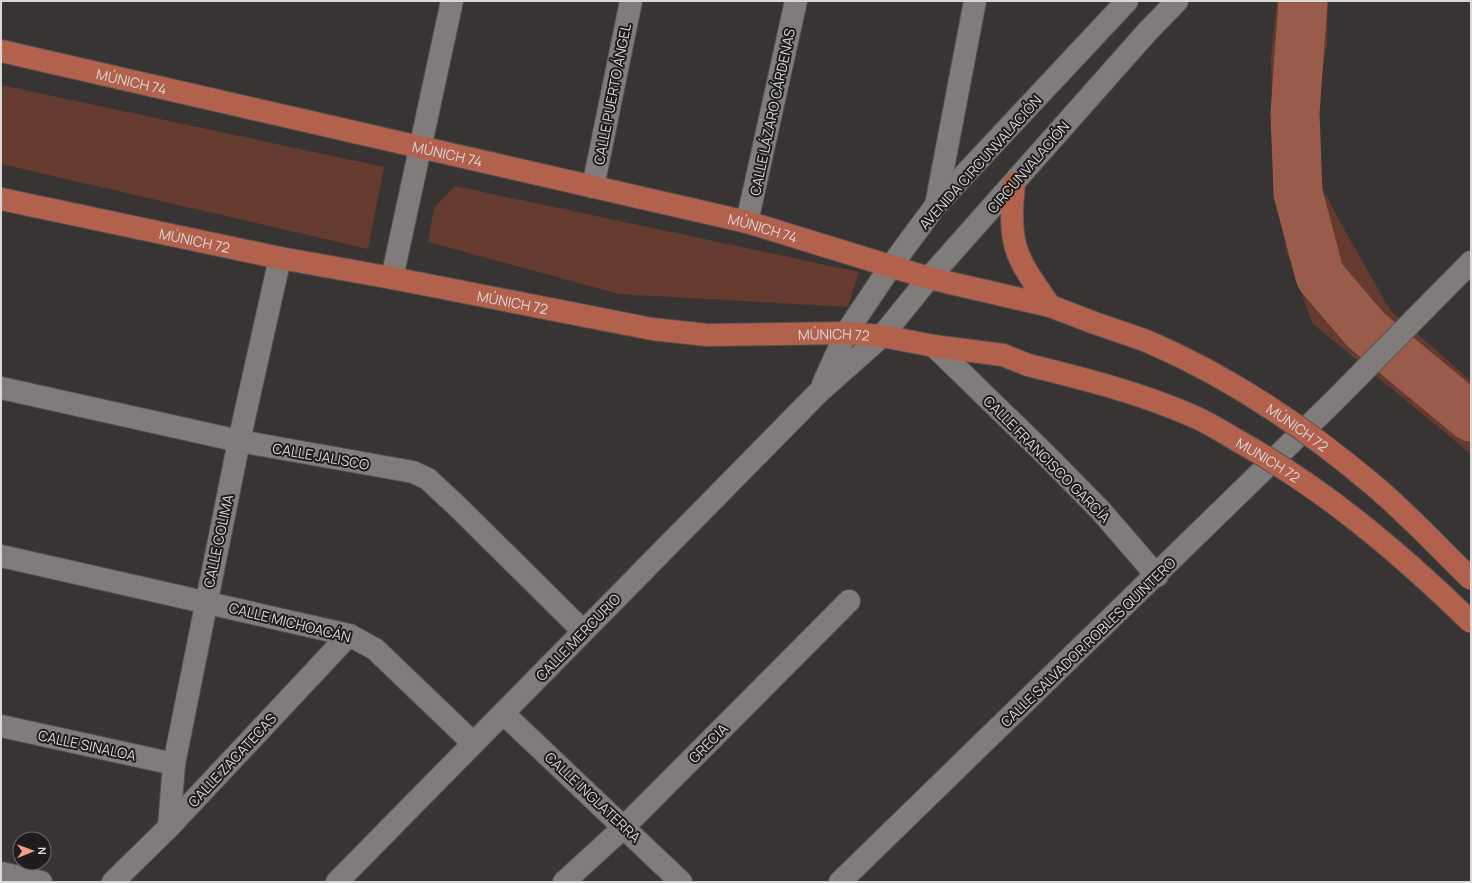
<svg xmlns="http://www.w3.org/2000/svg" width="1472" height="883" viewBox="0 0 1472 883" font-family="Manrope,sans-serif">
<style>
.green{fill:#653b30}
.lines{fill:none;stroke-linecap:round;stroke-linejoin:round}
.river{stroke:#995c4b;stroke-width:49}
.minor-casing{stroke:#535150;stroke-width:24}
.major-casing{stroke:#535150;stroke-width:24}
.minor{stroke:#807c7b;stroke-width:22}
.major{stroke:#b2624c;stroke-width:22}
.major-bridge-casing{stroke:#535150;stroke-width:24;stroke-linecap:butt}
.major-bridge{stroke:#b2624c;stroke-width:22}
.labels{text-anchor:middle;dominant-baseline:central;stroke-width:4;stroke-linejoin:round;paint-order:stroke}
.street-label{font-size:14px;fill:#dad8d7;stroke:#1e1c1c}
</style>
<rect width="100%" height="100%" fill="#383433"/>
<g class="green">
<path d="M1277,1H1328L1327,45L1313,119L1318,180L1344,229L1390,310L1471,381V454L1312,323L1286,249L1273,147L1271,57Z"/>
<path d="M1,85L384,167L368,249L1,164Z"/>
<path d="M455,186L859,272L848,307L619,294L428,242L434,208Z"/>
</g>
<g class="lines">
<path class="river" d="M1303,1L1295,113L1298,193L1320,276L1366,330L1471,417"/>
<g class="minor-casing">
<g id="minor">
<path d="M593,187L631,1"/>
<path d="M936,205L975,1"/>
<path d="M747,222L796,1"/>
<path d="M392,278L452,1"/>
<path d="M934,346L1046,455L1101,511L1157,576"/>
<path d="M823,384L846,333L891,266L936,205L1127,1"/>
<path d="M1,388L239,441L413,472L428,479L460,509L583,631"/>
<path d="M1,556L349,635L375,649L473,743"/>
<path d="M503,713L681,882"/>
<path d="M1,726L174,764"/>
<path d="M169,827L174,764L239,441L280,258"/>
<path d="M1,873L41,882"/>
<path d="M113,882L169,827L349,635"/>
<path d="M337,882L819,392L882,336L929,278L1147,32L1177,1"/>
<path d="M564,882L624,827L849,601"/>
<path d="M840,882L1334,401L1471,262"/>
</g>
</g>
<g class="major-casing">
<g id="major">
<path id="s1" d="M1,51L747,222L929,278L1050,306L1092,322"/>
<path d="M1014,183C1012,205 1010,227 1016,248C1022,268 1038,288 1050,306"/>
<path id="s2" d="M1,199L280,258L392,278L652,329L707,335L846,333L882,336L934,346L1003,355L1028,365"/>
</g>
</g>
<use href="#minor" class="minor"/>
<use href="#major" class="major"/>
<g class="major-bridge-casing">
<g id="major-bridge">
<path id="s3" d="M1092,322C1111,329 1131,335 1149,342C1230,377 1303,426 1371,483C1406,512 1438,547 1471,579"/>
<path id="s4" d="M1028,365C1085,379 1141,393 1195,417C1211,424 1226,434 1240,442C1326,490 1401,554 1471,622"/>
</g>
</g>
<use href="#major-bridge" class="major-bridge"/>
</g>
<g class="labels">
<g class="street-label">
<text stroke="none"><textPath href="#s1" startOffset="134">MÚNICH 74</textPath></text>
<text transform="translate(612 94) rotate(-79)">CALLE PUERTO ÁNGEL</text>
<text transform="translate(772 112) rotate(-78)">CALLE LÁZARO CÁRDENAS</text>
<text stroke="none"><textPath href="#s1" startOffset="458">MÚNICH 74</textPath></text>
<text transform="translate(980 162) rotate(-48)">AVENIDA CIRCUNVALACIÓN</text>
<text transform="translate(1028 167) rotate(-49)">CIRCUNVALACIÓN</text>
<text stroke="none"><textPath href="#s1" startOffset="782">MÚNICH 74</textPath></text>
<text stroke="none"><textPath href="#s2" startOffset="198">MÚNICH 72</textPath></text>
<text stroke="none"><textPath href="#s2" startOffset="522">MÚNICH 72</textPath></text>
<text stroke="none"><textPath href="#s2" startOffset="846">MÚNICH 72</textPath></text>
<text stroke="none"><textPath href="#s3" startOffset="232">MÚNICH 72</textPath></text>
<text transform="translate(321 456) rotate(10)">CALLE JALISCO</text>
<text transform="translate(1047 459) rotate(45)">CALLE FRANCISCO GARCÍA</text>
<text stroke="none"><textPath href="#s4" startOffset="260">MUNICH 72</textPath></text>
<text transform="translate(218 541) rotate(-78)">CALLE COLIMA</text>
<text transform="translate(290 622) rotate(14)">CALLE MICHOACÁN</text>
<text transform="translate(578 637) rotate(-46)">CALLE MERCURIO</text>
<text transform="translate(1088 642) rotate(-44)">CALLE SALVADOR ROBLES QUINTERO</text>
<text transform="translate(708 743) rotate(-45)">GRECIA</text>
<text transform="translate(87 745) rotate(12)">CALLE SINALOA</text>
<text transform="translate(232 760) rotate(-47)">CALLE ZACATECAS</text>
<text transform="translate(593 797) rotate(43)">CALLE INGLATERRA</text>
</g>
</g>
<rect width="1472" height="883" fill="none" stroke="#dad8d7" stroke-width="4"/>
<g transform="translate(32 851) rotate(89)"><circle r="19" fill="#1e1c1c" stroke="#696767"/>
<path d="M0-3L7 15L0 10L-7 15Z" fill="#f49e86"/>
<text y="-6" font-size="11" font-weight="bold" text-anchor="middle" fill="#dad8d7">N</text>
</g>
</svg>
